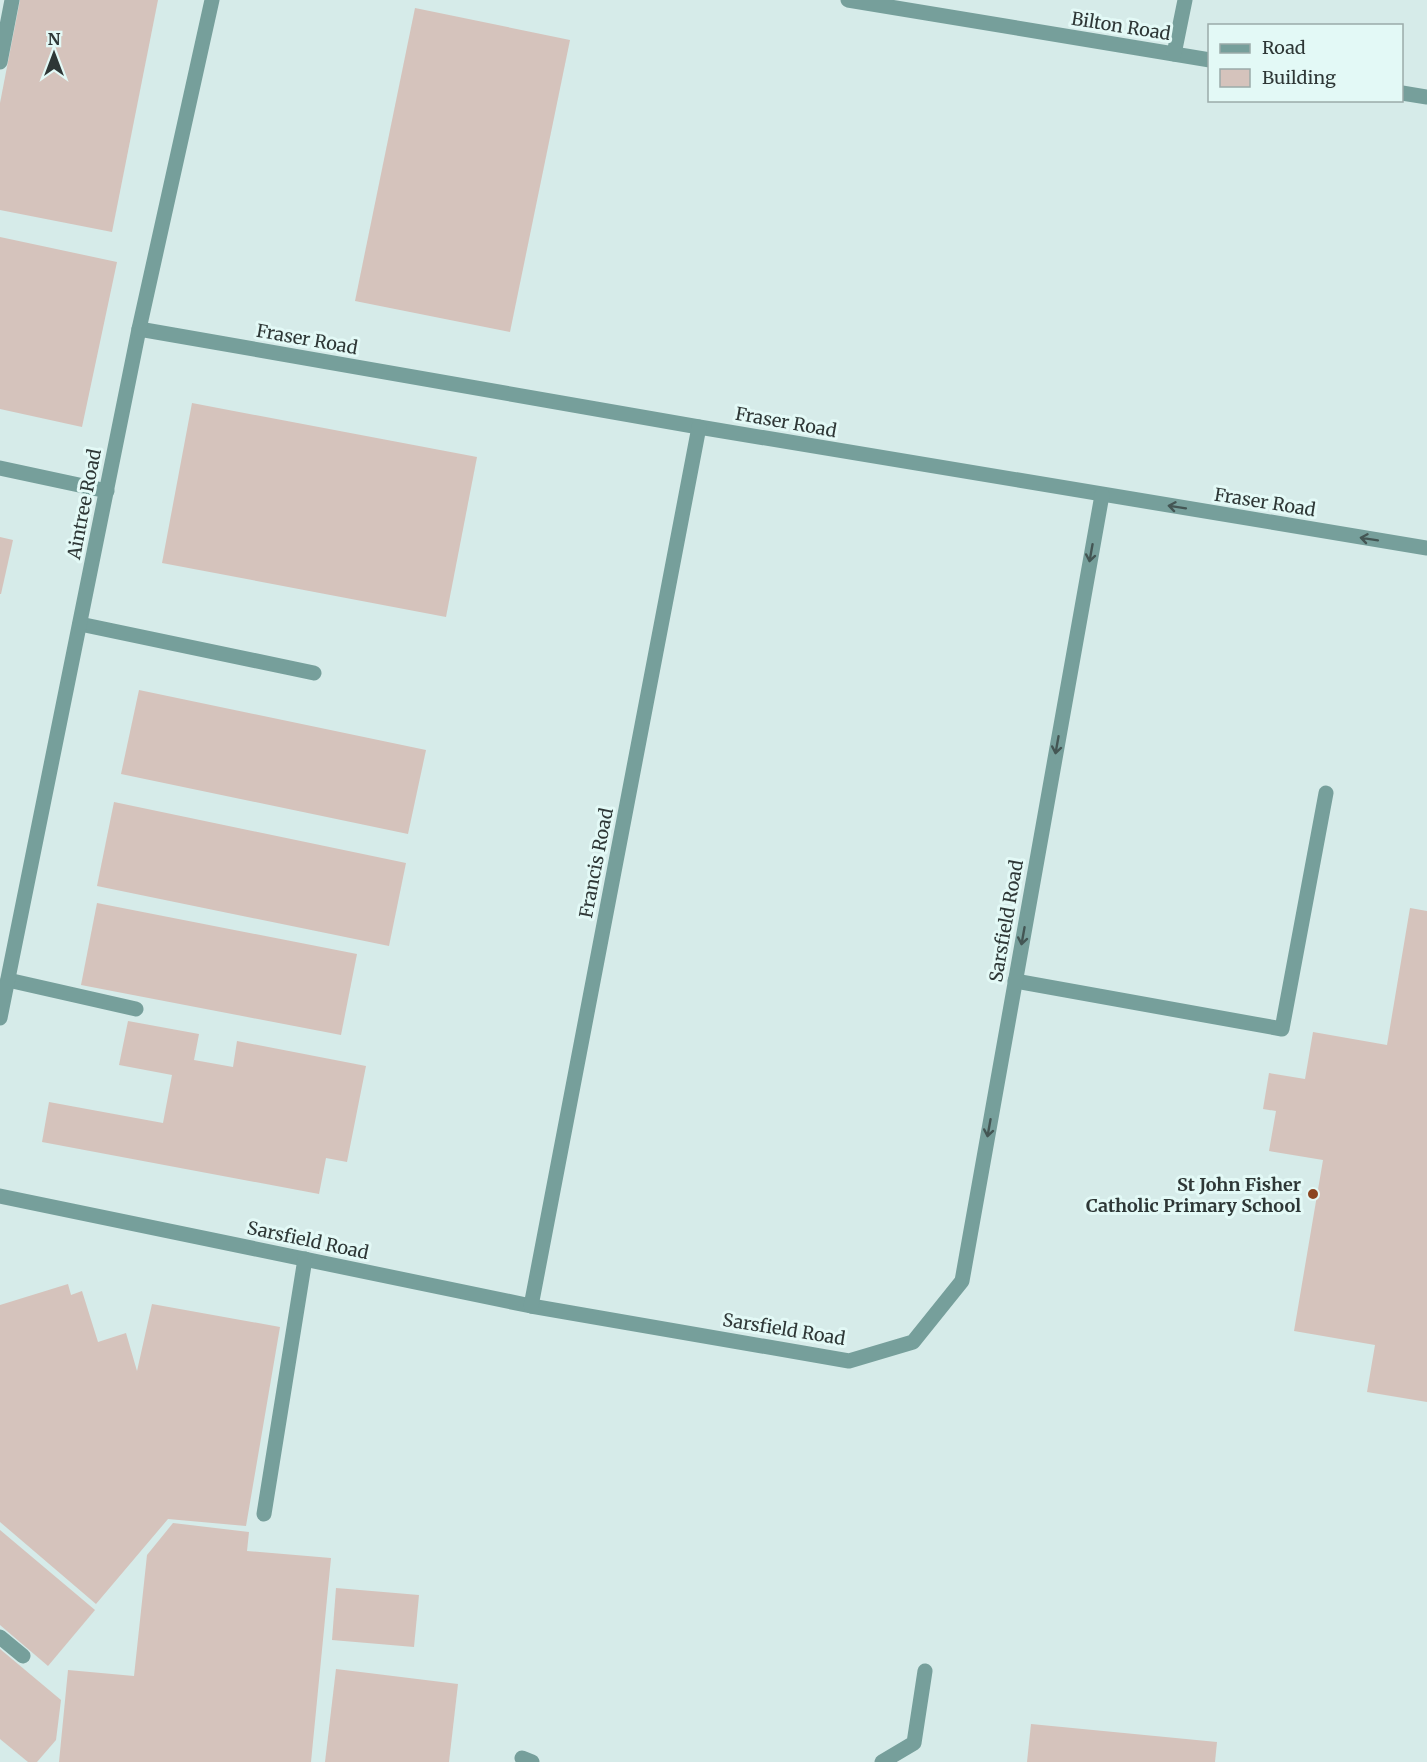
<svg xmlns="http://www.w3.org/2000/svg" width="1427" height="1762" viewBox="0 0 1427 1762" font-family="Merriweather,serif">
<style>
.building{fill:#d5c3bc}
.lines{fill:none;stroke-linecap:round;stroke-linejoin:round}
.minor{stroke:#769f9b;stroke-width:15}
.oneway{stroke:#445654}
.poi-dot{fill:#8c4521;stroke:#e3f9f6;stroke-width:2}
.labels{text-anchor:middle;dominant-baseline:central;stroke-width:6;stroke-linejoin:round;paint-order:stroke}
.street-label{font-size:18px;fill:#2e3736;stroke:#e3f9f6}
.poi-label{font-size:18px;font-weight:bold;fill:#2e3736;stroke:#e3f9f6;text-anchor:end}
</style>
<rect width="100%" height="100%" fill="#d6ebe9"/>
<g class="building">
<path d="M20,0H158L112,232L0,210V103Z"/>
<path d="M415,8L570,40L510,332L355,301Z"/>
<path d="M0,237L117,262L82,427L0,409Z"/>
<path d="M192,403L477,457L446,617L162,563Z"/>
<path d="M0,537L13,540L1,594H0Z"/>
<path d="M139,690L426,750L408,834L121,774Z"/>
<path d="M114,802L406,863L389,946L97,886Z"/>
<path d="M97,903L357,954L341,1035L81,985Z"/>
<path d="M1410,908L1427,911V1402L1367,1392L1375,1345L1294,1331L1323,1160L1269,1151L1276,1111L1263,1109L1269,1073L1305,1079L1313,1032L1387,1045Z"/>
<path d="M128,1021L199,1034L194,1060L233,1067L237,1041L366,1066L347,1162L326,1158L319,1194L42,1142L49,1102L163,1123L172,1075L119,1065Z"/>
<path d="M68,1284L71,1295L82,1291L98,1342L126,1333L137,1371L152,1304L280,1327L246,1526L168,1519L96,1604L0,1522V1305Z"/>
<path d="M173,1523L249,1532L247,1551L331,1558L311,1762H59L68,1670L134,1676L147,1555Z"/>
<path d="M0,1530L95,1610L48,1666L0,1625Z"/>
<path d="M336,1588L419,1595L414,1647L332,1640Z"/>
<path d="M0,1649L61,1700L56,1740L37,1762H28L0,1739Z"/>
<path d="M336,1669L458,1684L449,1762H325Z"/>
<path d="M1031,1724L1217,1742L1215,1762H1027Z"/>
</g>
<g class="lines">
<g class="minor">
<path d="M848,0L1210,60"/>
<path d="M1174,54L1185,0"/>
<path d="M0,62L12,0"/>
<path d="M1402,93L1427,97"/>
<path d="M139,329L699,427L1427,548"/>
<path d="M0,468L107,491"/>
<path d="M80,624L314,673"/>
<path d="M8,980L136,1009"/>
<path d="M1015,981L1282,1029L1326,793"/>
<path d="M0,1018L139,329L212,0"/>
<path d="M0,1196L531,1306L849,1361L913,1342L962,1281L1102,495"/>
<path d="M531,1306L699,427"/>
<path d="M264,1514L305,1259"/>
<path d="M0,1637L23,1656"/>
<path d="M522,1758L532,1762"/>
<path d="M882,1762L914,1743L925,1671"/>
</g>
</g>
<defs><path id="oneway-shaft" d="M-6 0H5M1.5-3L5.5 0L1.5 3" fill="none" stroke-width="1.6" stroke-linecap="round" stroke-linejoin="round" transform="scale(1.5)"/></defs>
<g class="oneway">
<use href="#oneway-shaft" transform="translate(1177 507) rotate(-171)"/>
<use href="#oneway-shaft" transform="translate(1369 539) rotate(-171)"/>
<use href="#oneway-shaft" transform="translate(1091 553) rotate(100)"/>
<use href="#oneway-shaft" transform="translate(1057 745) rotate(100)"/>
<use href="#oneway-shaft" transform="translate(1023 936) rotate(100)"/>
<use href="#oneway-shaft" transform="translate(989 1128) rotate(100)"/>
</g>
<circle class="poi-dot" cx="1313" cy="1194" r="6"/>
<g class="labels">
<g class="street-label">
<text transform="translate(1121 26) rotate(9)">Bilton Road</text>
<text transform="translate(307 339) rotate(10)">Fraser Road</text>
<text transform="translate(786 422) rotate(10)">Fraser Road</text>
<text transform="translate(1265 502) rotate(9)">Fraser Road</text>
<text transform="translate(84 504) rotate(-79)">Aintree Road</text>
<text transform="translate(596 863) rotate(-79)">Francis Road</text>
<text transform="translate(1006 921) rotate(-80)">Sarsfield Road</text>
<text transform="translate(308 1240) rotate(12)">Sarsfield Road</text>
<text transform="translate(784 1329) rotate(9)">Sarsfield Road</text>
</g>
<g class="poi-label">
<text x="1301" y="1184">St John Fisher<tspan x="1301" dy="21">Catholic Primary School</tspan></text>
</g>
</g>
<rect x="1208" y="24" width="195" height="78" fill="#e3f9f6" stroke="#9baba9" stroke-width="1.5"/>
<rect x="1220" y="44" width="30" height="9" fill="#769f9b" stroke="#9baba9" stroke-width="1.5"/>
<text x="1262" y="54" font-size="18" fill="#2e3736">Road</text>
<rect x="1220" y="69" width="30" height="18" fill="#d5c3bc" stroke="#9baba9" stroke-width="1.5"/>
<text x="1262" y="84" font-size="18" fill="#2e3736">Building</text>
<g transform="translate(54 54)" stroke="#e3f9f6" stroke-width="4.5" paint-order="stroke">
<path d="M0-4.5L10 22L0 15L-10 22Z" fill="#2e3736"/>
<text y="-9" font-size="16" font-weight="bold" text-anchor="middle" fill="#2e3736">N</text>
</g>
</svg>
